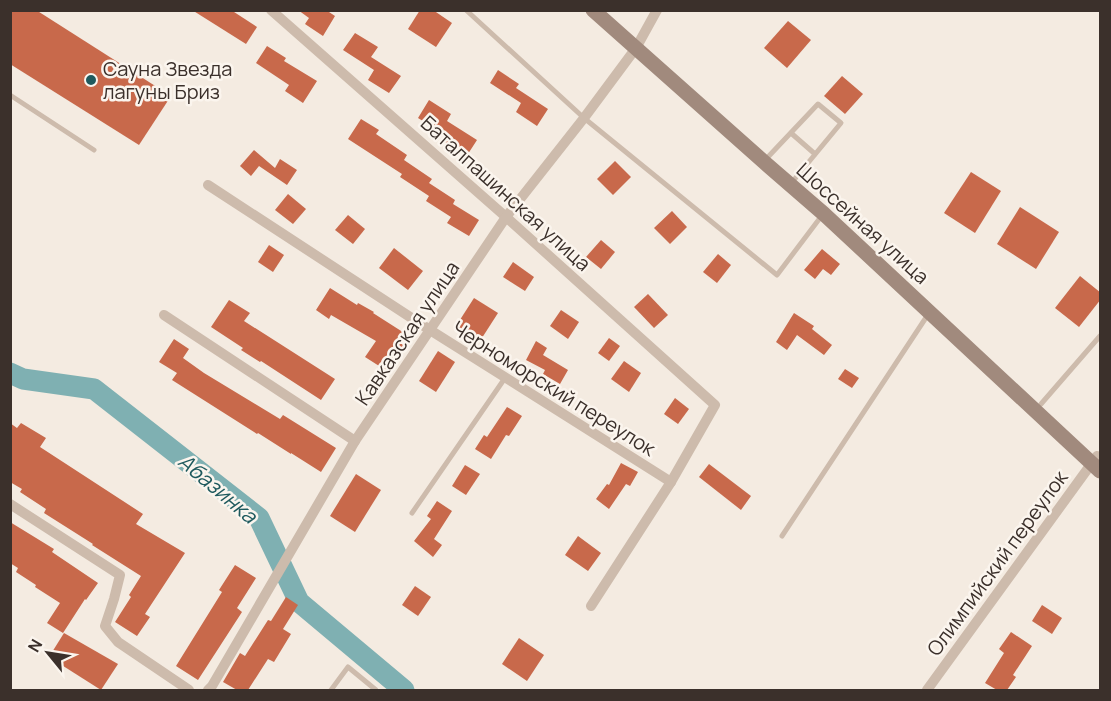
<svg xmlns="http://www.w3.org/2000/svg" width="1111" height="701" viewBox="0 0 1111 701" font-family="Manrope,sans-serif">
<style>
.lines{fill:none;stroke-linecap:round;stroke-linejoin:round}
.river{stroke:#7fb0b2;stroke-width:21}
.building{fill:#c8694b}
.lane{stroke:#cdbbac;stroke-width:5}
.street{stroke:#cdbbac;stroke-width:10}
.secondary{stroke:#a18a7d;stroke-width:15}
.poi-dot{fill:#1f5a5e;stroke:#fbf5ee;stroke-width:2}
.labels{text-anchor:middle;dominant-baseline:central;stroke-width:5;stroke-linejoin:round;paint-order:stroke}
.poi-label{font-size:20px;fill:#3b302b;stroke:#fbf5ee;text-anchor:start}
.street-label{font-size:20px;fill:#3b302b;stroke:#fbf5ee}
.water-label{font-size:21px;font-style:italic;fill:#1f5a5e;stroke:#fbf5ee}
</style>
<rect width="100%" height="100%" fill="#f4ebe1"/>
<g class="lines">
<path class="river" d="M10,373L23,379L94,389L259,518L299,602L404,690"/>
</g>
<g class="building">
<path d="M10,10H36L171,96L139,145L10,64Z"/>
<path d="M192,10H231L257,27L246,44Z"/>
<path d="M298,10H326L335,16L323,36L305,24L309,18Z"/>
<path d="M420,10H433L452,23L436,47L408,29Z"/>
<path d="M788,21L811,40L787,68L764,48Z"/>
<path d="M355,33L378,47L371,57L401,76L389,93L368,80L374,70L343,50Z"/>
<path d="M267,46L286,58L284,61L317,81L303,103L285,91L289,85L256,63Z"/>
<path d="M498,70L519,84L516,88L548,109L537,126L516,112L521,103L490,83Z"/>
<path d="M842,76L863,94L845,114L824,96Z"/>
<path d="M429,100L451,114L447,121L477,140L466,157L445,143L449,137L418,118Z"/>
<path d="M361,119L379,130L376,134L407,155L404,160L432,179L429,183L455,200L453,204L479,220L469,236L447,223L451,217L426,201L429,196L400,177L402,174L348,139Z"/>
<path d="M254,150L275,168L280,159L297,170L287,185L259,166L251,176L240,166Z"/>
<path d="M615,161L631,177L613,195L597,179Z"/>
<path d="M971,172L1001,191L975,233L944,213Z"/>
<path d="M288,194L306,209L293,224L275,210Z"/>
<path d="M1020,207L1059,232L1036,269L997,244Z"/>
<path d="M672,211L687,227L670,244L654,228Z"/>
<path d="M348,215L365,229L353,244L335,230Z"/>
<path d="M601,240L615,252L601,269L586,257Z"/>
<path d="M269,245L284,255L273,272L258,262Z"/>
<path d="M394,248L423,271L408,290L379,268Z"/>
<path d="M822,249L840,264L831,275L823,269L815,279L804,270Z"/>
<path d="M718,254L731,265L717,283L703,272Z"/>
<path d="M513,262L534,277L525,291L503,277Z"/>
<path d="M1080,276L1101,293V299L1079,327L1055,308Z"/>
<path d="M330,288L357,305L358,303L374,312L373,313L409,336L387,371L365,357L376,341L331,315L329,319L316,310Z"/>
<path d="M648,294L668,315L654,328L634,307Z"/>
<path d="M474,298L498,313L480,341L456,326Z"/>
<path d="M229,300L250,313L244,321L335,379L321,400L261,361L260,362L241,350L243,348L211,327Z"/>
<path d="M561,310L579,322L568,339L550,326Z"/>
<path d="M794,313L814,326L812,329L832,345L824,355L797,335L787,350L776,342Z"/>
<path d="M609,338L620,346L609,361L598,353Z"/>
<path d="M174,339L189,349L183,358L204,373L280,419L283,415L336,448L321,472L291,453V454L258,433L257,434L172,380L177,373L159,362Z"/>
<path d="M536,341L547,348L543,355L568,370L560,384L543,374L545,370L526,360Z"/>
<path d="M438,351L455,362L436,392L419,381Z"/>
<path d="M624,361L641,373L629,392L611,379Z"/>
<path d="M845,369L859,378L852,388L838,379Z"/>
<path d="M675,398L689,409L678,424L664,414Z"/>
<path d="M507,407L522,416L509,436L506,435L491,459L475,449L484,435L487,437Z"/>
<path d="M10,423L17,428L21,423L46,438L40,447L143,514L136,524L185,553L145,614L150,617L137,636L115,622L131,597L129,595L141,576L92,545L93,544L44,513L46,509L20,492L22,489L10,482Z"/>
<path d="M621,463L638,472L630,486L626,484L609,509L596,499L607,484L609,485Z"/>
<path d="M709,464L751,496L741,510L699,477Z"/>
<path d="M465,465L480,474L466,495L452,486Z"/>
<path d="M356,474L381,490L355,532L330,516Z"/>
<path d="M437,501L452,511L434,539L442,545L433,557L414,541L431,519L427,516Z"/>
<path d="M10,522L54,549L52,552L98,583L86,600L85,599L63,633L47,623L60,603L35,587L36,585L16,572L18,568L10,563Z"/>
<path d="M578,536L601,553L588,571L565,555Z"/>
<path d="M235,565L256,578L237,608L242,612L198,680L176,666L222,592L219,590Z"/>
<path d="M415,586L431,597L418,616L402,605Z"/>
<path d="M286,597L298,605L283,629L291,634L274,662L268,659L248,690H237L223,682L240,653L245,656L268,620L271,621Z"/>
<path d="M1042,605L1062,618L1052,634L1032,621Z"/>
<path d="M1011,632L1032,646L1013,675L1016,677L1007,690H997L985,683L1004,653L999,649Z"/>
<path d="M64,633L118,664L101,690L49,657Z"/>
<path d="M519,638L544,655L527,681L502,664Z"/>
</g>
<g class="lines">
<g class="lane">
<path d="M466,10L584,118L777,275L823,214"/>
<path d="M10,95L94,150"/>
<path d="M791,133L815,154"/>
<path d="M767,158L818,104L841,123L793,181"/>
<path d="M1041,404L1100,336"/>
<path d="M412,513L505,378"/>
<path d="M782,536L929,313"/>
<path d="M331,690L348,667L376,690"/>
</g>
<g class="street">
<path d="M271,10L506,217L715,405L671,482L591,606"/>
<path d="M208,185L430,330L671,482"/>
<path d="M164,315L355,441"/>
<path d="M10,504L120,575L114,599L105,626L118,642L189,690"/>
<path d="M208,690L212,686L355,441L506,217L584,118L636,48L657,10"/>
<path d="M927,690L1097,456"/>
</g>
<path class="secondary" d="M593,10L764,162L824,214L1100,471"/>
</g>
<circle class="poi-dot" cx="91" cy="80" r="6"/>
<g class="labels">
<g class="poi-label">
<text x="103" y="68">Сауна Звезда<tspan x="103" dy="23">лагуны Бриз</tspan></text>
</g>
<g class="street-label">
<text transform="translate(506 193) rotate(42)">Баталпашинская улица</text>
<text transform="translate(863 223) rotate(42)">Шоссейная улица</text>
<text transform="translate(407 333) rotate(-56)">Кавказская улица</text>
<text transform="translate(554 388) rotate(32)">Черноморский переулок</text>
<text transform="translate(997 563) rotate(-54)">Олимпийский переулок</text>
</g>
<g class="water-label">
<text transform="translate(218 488) rotate(40)">Абазинка</text>
</g>
</g>
<rect width="1111" height="701" fill="none" stroke="#3b302b" stroke-width="24"/>
<g transform="translate(48 653) rotate(300)" stroke="#fbf5ee" stroke-width="4.5" paint-order="stroke">
<path d="M0-4.5L10 22L0 15L-10 22Z" fill="#3b302b"/>
<text y="-9" font-size="16" font-weight="bold" text-anchor="middle" fill="#3b302b">N</text>
</g>
</svg>
